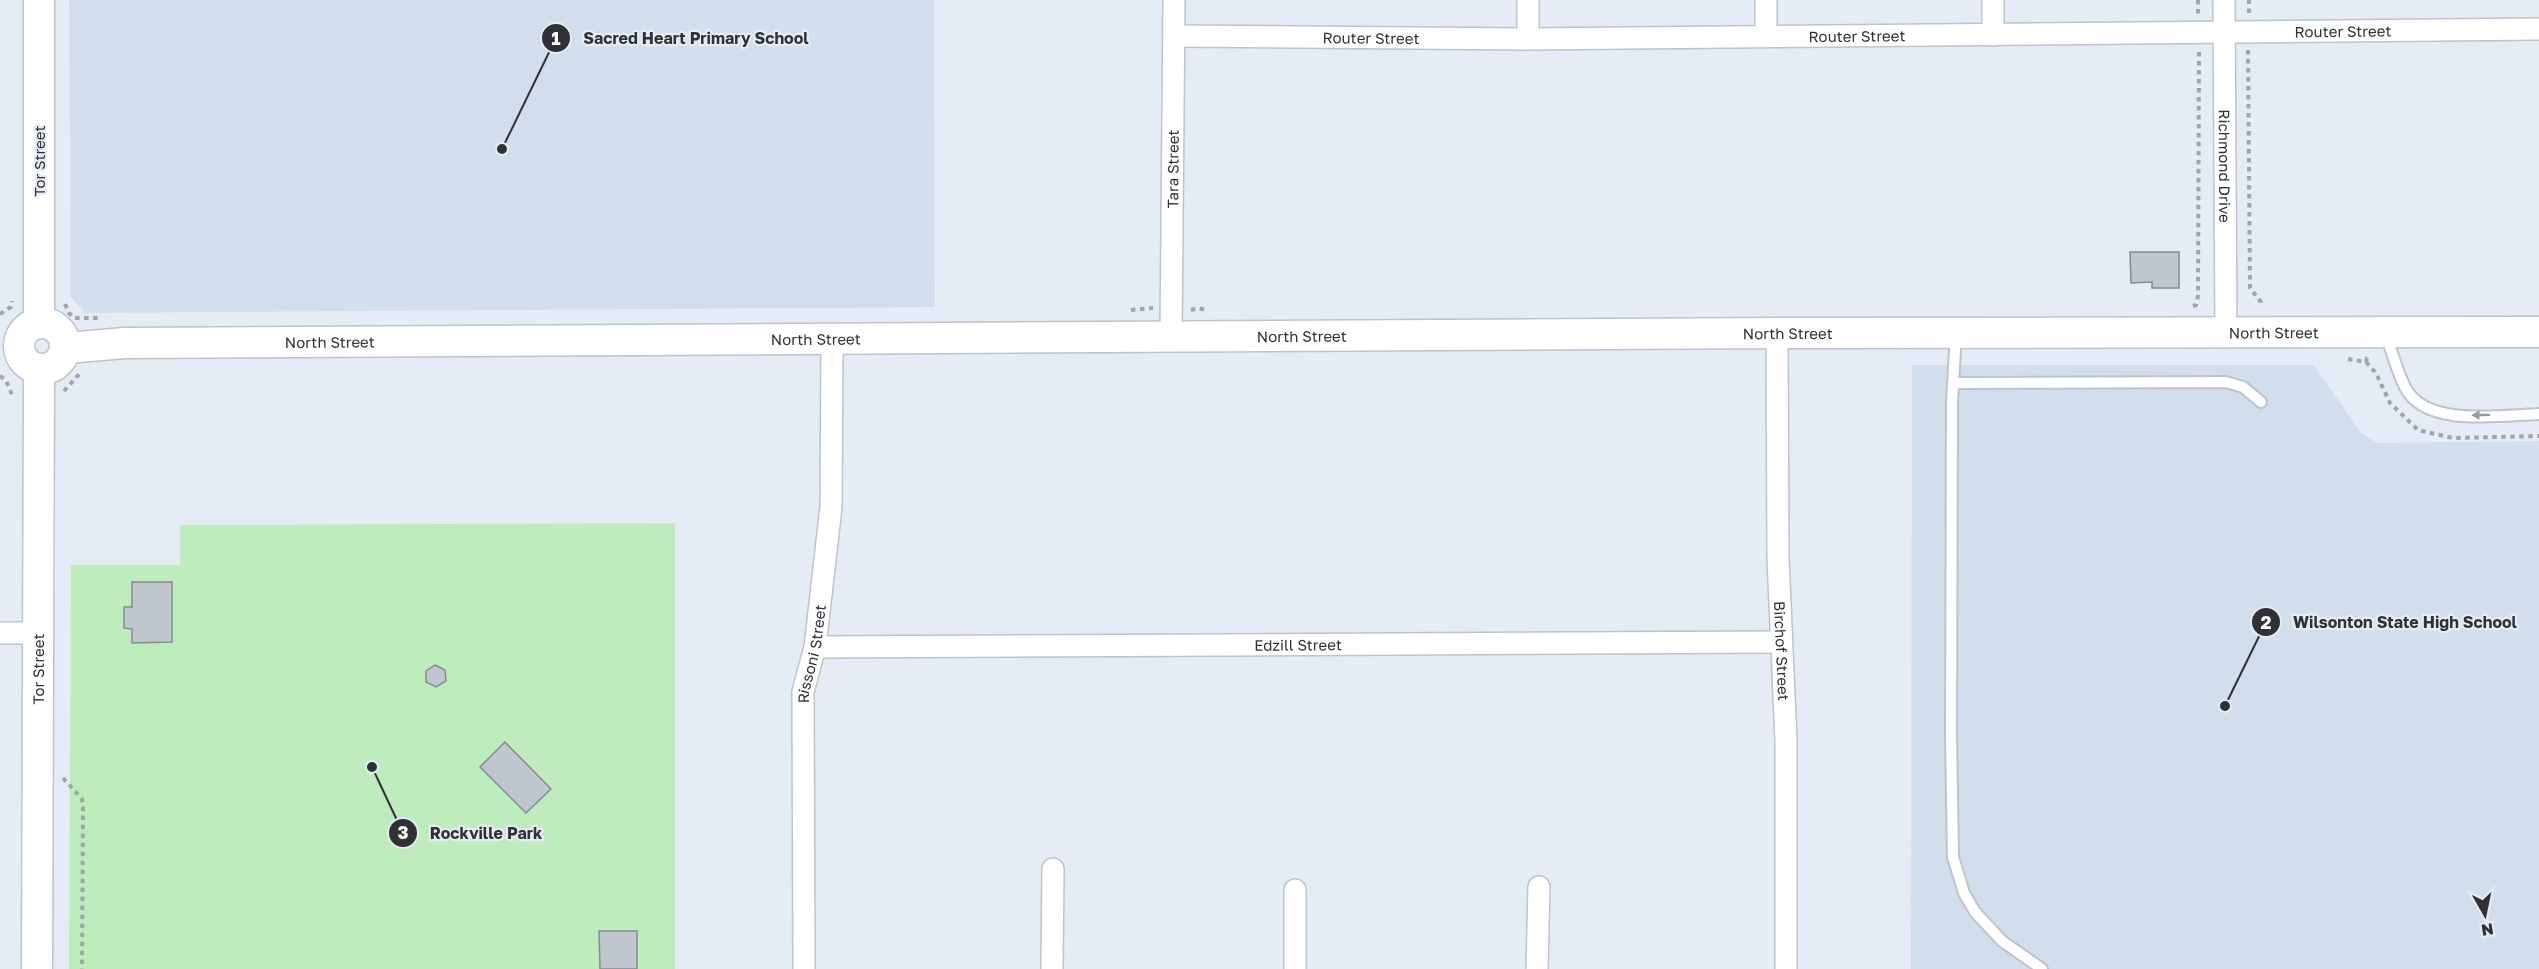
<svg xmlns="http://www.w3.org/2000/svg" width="2539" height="969" viewBox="0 0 2539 969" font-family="'Golos Text',sans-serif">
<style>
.built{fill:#d2deeb}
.green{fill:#bfecbc}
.building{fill:#bfc6ce;stroke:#858b93;stroke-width:1.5}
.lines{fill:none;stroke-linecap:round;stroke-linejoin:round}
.lane-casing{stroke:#bdc4cc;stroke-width:14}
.street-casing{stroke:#bdc4cc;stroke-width:24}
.secondary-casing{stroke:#bdc4cc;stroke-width:33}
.path{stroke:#a0a5ac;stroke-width:4;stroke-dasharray:4.5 4.5;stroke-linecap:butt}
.lane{stroke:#fff;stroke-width:10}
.street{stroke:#fff;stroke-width:21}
.secondary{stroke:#fff;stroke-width:30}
.oneway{fill:#97989a}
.labels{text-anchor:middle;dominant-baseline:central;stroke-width:4.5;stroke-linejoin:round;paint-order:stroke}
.street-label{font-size:15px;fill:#2f3135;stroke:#e5ecf5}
.leader{fill:none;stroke:#2f3135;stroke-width:2}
.callout-dot{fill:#2f3135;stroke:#e5ecf5;stroke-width:2}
.mark-label{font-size:18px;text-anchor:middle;font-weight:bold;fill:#fff}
.callout-label{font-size:16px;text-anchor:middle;font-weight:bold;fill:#2f3135;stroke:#e5ecf5;stroke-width:4.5;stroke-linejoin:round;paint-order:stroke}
</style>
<rect width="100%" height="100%" fill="#e5ecf5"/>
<g class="built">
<path d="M69,0H934L935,307L85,313L71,297Z"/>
<path d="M1912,365H2314L2360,432L2377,443L2539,441V969H1911Z"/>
</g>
<path class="green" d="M675,523V969H69L71,565H180V525Z"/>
<g class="building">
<path d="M2130,252H2179V288H2152V282L2131,283Z"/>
<path d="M132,582H172V642L132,643V629L124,628V607H132Z"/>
<path d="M435,665L445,670L446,681L436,687L426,682V671Z"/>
<path d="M505,742L551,789L526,813L480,767Z"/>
<path d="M599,931H637V969H600Z"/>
</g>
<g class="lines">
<g class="lane-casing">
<g id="lane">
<path d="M1956,333L1952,402L1951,736L1953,857L1964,893L1975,912L2002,941L2042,969"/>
<path d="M2386,335C2392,352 2397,371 2405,387C2425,428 2501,415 2539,414"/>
<path d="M1953,383L2226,382L2243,387L2261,402"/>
</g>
</g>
<g class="street-casing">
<g id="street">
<path d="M1528,0V39"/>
<path d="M1766,0V36"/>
<path d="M1993,0V35"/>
<path id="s1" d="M2224,0L2226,333"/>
<path id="s2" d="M1175,36L1528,39L2539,29"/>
<path id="s3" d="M1777,333L1778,558L1786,741V969"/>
<path id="s4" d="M1171,337L1174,0"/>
<path d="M0,633H38"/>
<path id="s5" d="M815,647L1780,642"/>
<path id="s6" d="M804,969L803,692L815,647L831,507L832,339"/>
<path d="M1052,969L1053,869"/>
<path d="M1295,969V890"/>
<path d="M1537,969L1539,887"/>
</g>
</g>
<g class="secondary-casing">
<g id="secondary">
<circle cx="42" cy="346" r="23"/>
<path d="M39,323V0"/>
<path id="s7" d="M66,348L125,343L1777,333L2539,332"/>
<path id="s8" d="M37,969L39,370"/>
</g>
</g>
<g class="path">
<path d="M2198,0V14"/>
<path d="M2249,13V0"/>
<path d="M2248,50L2250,288L2261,302V307"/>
<path d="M65,304L69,313L74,318H98"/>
<path d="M2193,306L2196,305L2198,296L2199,52"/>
<path d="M1131,310L1153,308"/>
<path d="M1191,310L1198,308L1206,310"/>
<path d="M0,314L11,307L12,301"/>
<path d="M2348,359L2366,362L2367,358H2370"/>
<path d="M2366,362L2376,373L2390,403L2418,430L2453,438L2539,436"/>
<path d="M0,376L6,380L12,395"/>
<path d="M64,391L81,372"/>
<path d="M63,778L82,799L83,807L82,969"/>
</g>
<use href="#lane" class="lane"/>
<use href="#street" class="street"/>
<use href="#secondary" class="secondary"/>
</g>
<defs><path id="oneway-solid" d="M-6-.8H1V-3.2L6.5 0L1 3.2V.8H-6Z" transform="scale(1.5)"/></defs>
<use class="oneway" href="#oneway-solid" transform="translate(2481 415) rotate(179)"/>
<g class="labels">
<g class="street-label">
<text stroke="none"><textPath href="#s2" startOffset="1168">Router Street</textPath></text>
<text stroke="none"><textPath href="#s2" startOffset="682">Router Street</textPath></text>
<text stroke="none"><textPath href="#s2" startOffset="196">Router Street</textPath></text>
<text transform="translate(39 161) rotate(-90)">Tor Street</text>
<text stroke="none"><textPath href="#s1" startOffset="166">Richmond Drive</textPath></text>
<text stroke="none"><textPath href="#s4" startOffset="168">Tara Street</textPath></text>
<text stroke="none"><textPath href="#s7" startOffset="1722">North Street</textPath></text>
<text stroke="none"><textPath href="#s7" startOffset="2208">North Street</textPath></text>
<text stroke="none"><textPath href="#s7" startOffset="1236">North Street</textPath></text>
<text stroke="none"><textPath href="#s7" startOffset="750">North Street</textPath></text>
<text stroke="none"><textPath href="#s7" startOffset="264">North Street</textPath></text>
<text stroke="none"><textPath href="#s5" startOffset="483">Edzill Street</textPath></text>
<text stroke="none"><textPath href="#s3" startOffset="318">Birchof Street</textPath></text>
<text stroke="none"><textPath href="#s6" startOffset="316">Rissoni Street</textPath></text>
<text stroke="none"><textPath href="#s8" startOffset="300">Tor Street</textPath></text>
</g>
</g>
<path class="leader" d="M502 149L556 38M2225 706L2266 622M372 767L403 833"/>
<g class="callout-dot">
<circle cx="502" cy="149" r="6"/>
<circle cx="2225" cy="706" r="6"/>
<circle cx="372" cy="767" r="6"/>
<circle cx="556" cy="38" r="15"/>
<circle cx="2266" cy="622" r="15"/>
<circle cx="403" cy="833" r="15"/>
</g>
<g class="mark-label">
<text x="556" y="45">1</text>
<text x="2266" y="629">2</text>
<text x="403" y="839">3</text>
</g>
<g class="callout-label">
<text x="696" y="44">Sacred Heart Primary School</text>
<text x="2405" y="628">Wilsonton State High School</text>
<text x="486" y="839">Rockville Park</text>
</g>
<g transform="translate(2485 915) rotate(171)" stroke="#e5ecf5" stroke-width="4.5" paint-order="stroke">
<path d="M0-4.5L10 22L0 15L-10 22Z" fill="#2f3135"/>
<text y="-9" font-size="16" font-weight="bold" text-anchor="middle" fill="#2f3135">N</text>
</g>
</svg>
